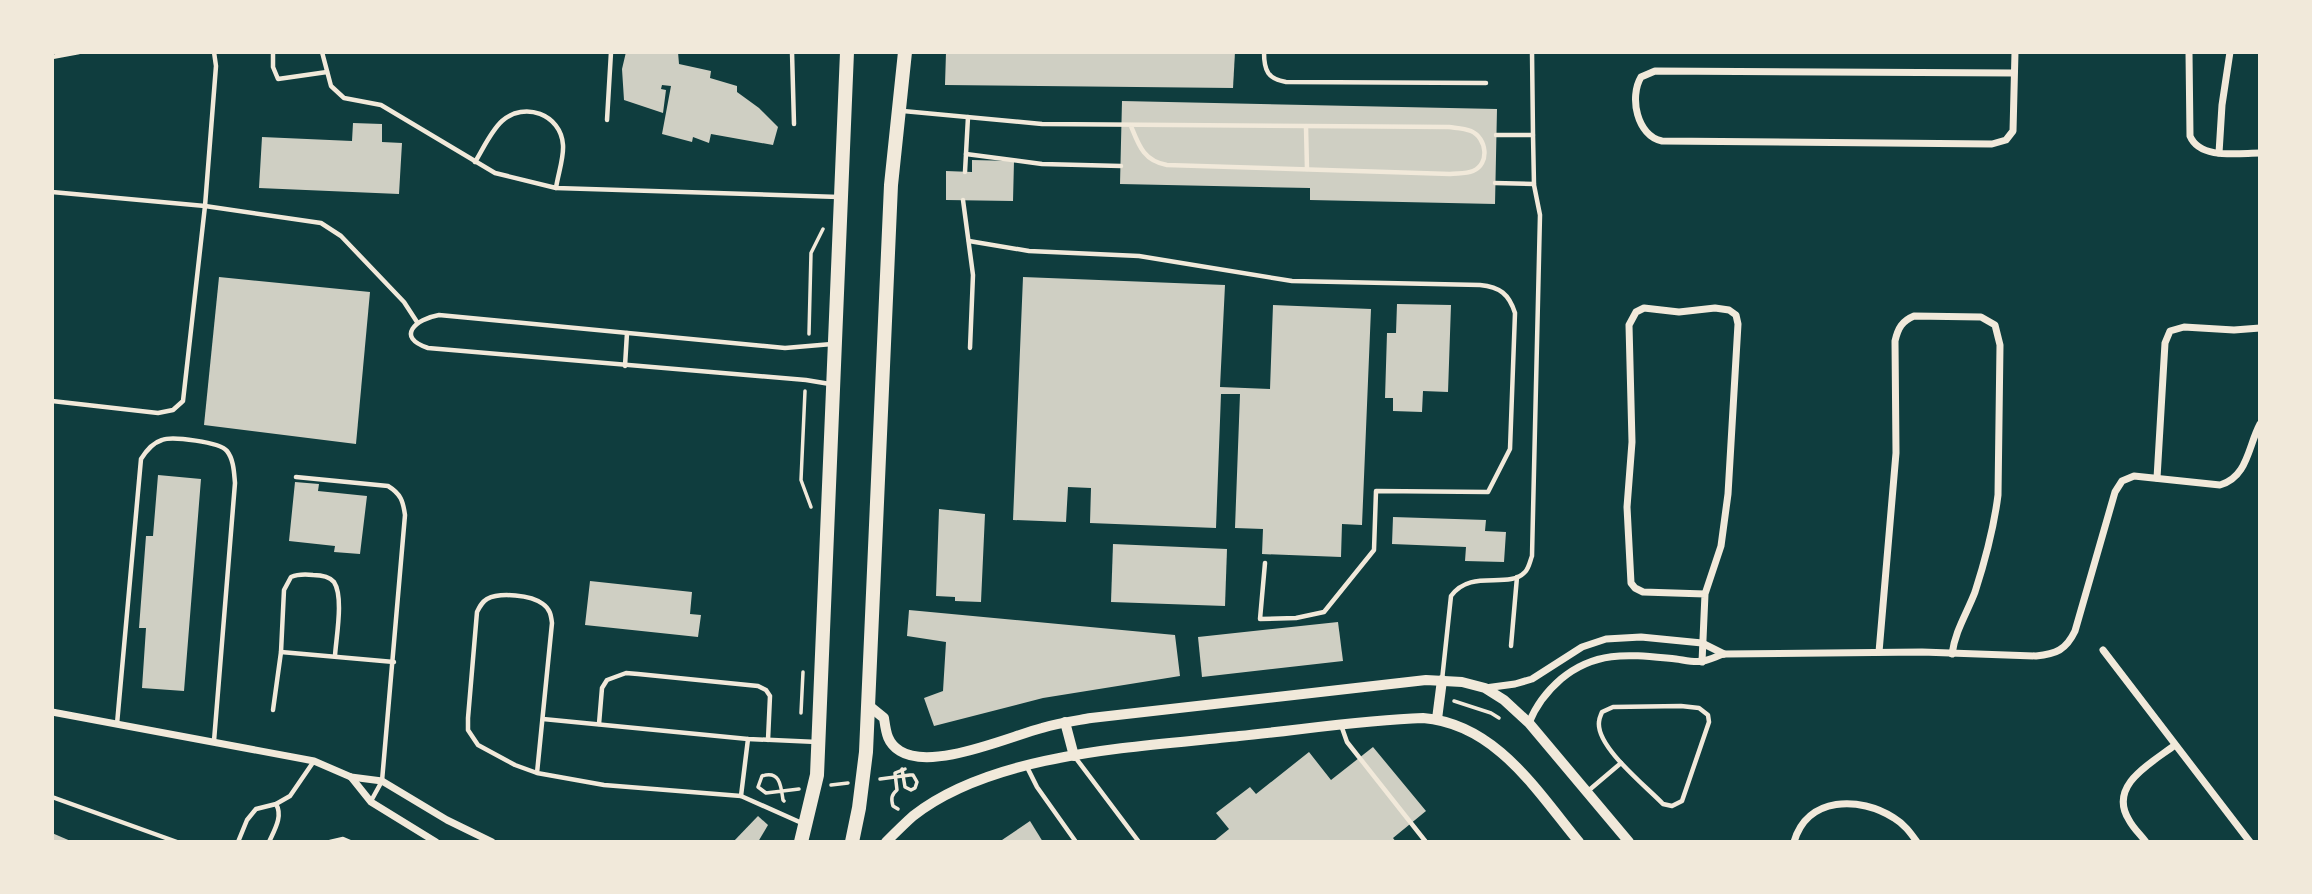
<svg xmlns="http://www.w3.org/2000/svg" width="2312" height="894" viewBox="0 0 2312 894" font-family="Rubik,sans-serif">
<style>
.building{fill:#cfcfc3}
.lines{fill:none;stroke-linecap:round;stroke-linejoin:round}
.path{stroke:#f1e9da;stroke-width:3.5}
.service{stroke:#f1e9da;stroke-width:4.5}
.minor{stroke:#f1e9da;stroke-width:7}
.tertiary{stroke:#f1e9da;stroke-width:10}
.primary{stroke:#f1e9da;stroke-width:14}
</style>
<rect width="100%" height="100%" fill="#0f3d3e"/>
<g class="building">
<path d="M626,52H678L679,64L711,71L710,78L737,86V92L759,108L778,127L773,145L711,134L709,143L693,137L692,142L662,134L671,86L662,85L661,89L666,90L663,113L624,100L622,69Z"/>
<path d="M946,52H1235L1233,88L945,85Z"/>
<path d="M1122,101L1497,109L1495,204L1310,200V188L1120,184Z"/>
<path d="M353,123L382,124V142L402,143L399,194L259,188L262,137L352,141Z"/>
<path d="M972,160L1014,161L1013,201L946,200V171L972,172Z"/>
<path d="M219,277L370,292L356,444L204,425Z"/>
<path d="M1023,277L1225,285L1220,387L1270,389L1273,305L1371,309L1362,525L1342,524L1341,557L1262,554L1263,529L1235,528L1240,394H1221L1216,528L1090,523L1091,488L1068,487L1066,522L1013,520Z"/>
<path d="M1397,304L1451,305L1448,392L1423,391L1422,412L1393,411V398H1385L1387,333H1396Z"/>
<path d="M158,475L201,479L184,691L142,688L146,628H139L146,536H153Z"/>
<path d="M295,482L319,484L318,491L367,496L360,554L334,552L335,546L289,541Z"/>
<path d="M939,509L985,514L981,602L955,601V597L936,596Z"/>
<path d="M1393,517L1486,520L1485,531L1506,532L1504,562L1465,561L1466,547L1392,544Z"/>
<path d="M1113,544L1227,549L1225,606L1111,602Z"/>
<path d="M590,581L692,592L690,614L701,615L698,637L585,625Z"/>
<path d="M909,610L1175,635L1180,676L1043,698L934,726L924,698L943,691L946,642L907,636Z"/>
<path d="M1338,622L1343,661L1202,677L1198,637Z"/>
<path d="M1373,747L1426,811L1393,838L1396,842H1213L1229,829L1216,813L1250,787L1256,794L1309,752L1331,780Z"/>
<path d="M758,816L768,825L758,842H733Z"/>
<path d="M1030,821L1043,842H999Z"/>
<path d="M52,833L73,842H52Z"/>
</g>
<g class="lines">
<g class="path">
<path d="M809,334L811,253L823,229"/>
<path d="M805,391L801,480L811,507"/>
<path d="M1454,701L1491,713L1499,718"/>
<path d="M801,713L803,672"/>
<path d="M880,779L910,775H913L917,782L915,788L911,790L905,787L902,769"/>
<path d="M831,785L848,783"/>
<path d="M784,801L783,800C781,786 780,770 762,776L758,787L766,793L799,789"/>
<path d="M898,809L893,806C891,799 891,795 897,790L895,773L905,769"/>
</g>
<g class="service">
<path d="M273,52V67L278,79L327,72"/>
<path d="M322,52L331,86L344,98L381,105L495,173L556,188L839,197"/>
<path d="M792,52L794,124"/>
<path d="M1264,52C1264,71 1268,79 1286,82L1486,83"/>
<path d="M1532,52L1533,135"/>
<path d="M52,57L79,52"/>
<path d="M903,111L1042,124L1449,127C1456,128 1464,128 1471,131C1487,138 1490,164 1473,171C1466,174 1457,173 1450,174L1167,165C1144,161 1139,146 1131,126"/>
<path d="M607,120L611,52"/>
<path d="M1306,127L1307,169"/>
<path d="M966,154L1042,164L1121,166"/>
<path d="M475,162C483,149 491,131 502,121C524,101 561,114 563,145C564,158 558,174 556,188"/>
<path d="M965,172L968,117"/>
<path d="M1495,183L1534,184"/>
<path d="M52,192L205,206L321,223L341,236L404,302L417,322"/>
<path d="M963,200L973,275L970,348"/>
<path d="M969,241L1029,251L1139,256L1292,281L1480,285C1500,287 1509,294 1515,313L1510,449L1488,492L1376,491L1374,550L1324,612L1296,618L1260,619L1265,563"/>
<path d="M625,366L627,333"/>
<path d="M830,384L806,380L428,348C395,337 416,319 439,315L785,348L832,344"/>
<path d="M52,401L158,413L173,410L183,401L205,206L216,66L214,52"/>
<path d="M296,477L388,486C401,494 403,501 405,515L382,781L371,801"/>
<path d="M1511,646L1517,577"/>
<path d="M281,652L394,662"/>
<path d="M1442,680L1451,596C1471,568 1508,590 1525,572C1529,568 1530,561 1532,556L1540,215L1534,185L1533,135H1496"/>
<path d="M1681,706L1699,708L1708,715L1709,722L1682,801L1672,806L1663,804C1647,787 1596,747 1599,722C1599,718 1601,715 1602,712L1613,707Z"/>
<path d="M273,710L281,652L284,590L291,577C298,574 304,574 313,575C320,575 329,576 334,582C344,597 336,638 335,656"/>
<path d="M543,719L748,739L817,742"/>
<path d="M117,724L141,459C146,451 152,443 162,440C172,436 220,442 227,451C234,460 234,473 235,483L214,741"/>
<path d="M599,724L602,688L607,680L626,673L638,674L758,686L766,690L770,696L768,740"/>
<path d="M1341,725L1347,742L1426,842"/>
<path d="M1075,757L1139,842"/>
<path d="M1027,767L1037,787L1076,842"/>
<path d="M537,773L552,623C551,615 550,609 543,604C531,595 500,592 487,599C482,602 480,606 477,612L468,718V730L478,745L515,765L537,773L604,785L741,796L804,824"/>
<path d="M1588,791L1621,763"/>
<path d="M741,796L748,739"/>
<path d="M52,797L177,842"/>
<path d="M238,842L247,820L256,809L276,804L290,796L314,761"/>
<path d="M269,842C275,829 283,816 276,804"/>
<path d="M330,842L343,839L350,842"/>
</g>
<g class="minor">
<path d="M2189,52L2190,136C2200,160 2239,153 2260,153"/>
<path d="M2014,73L1655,71L1641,77C1629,97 1637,136 1662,141L1992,144L2006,140L2013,131L2015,52"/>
<path d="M2219,153L2222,105L2230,52"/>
<path d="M2157,478L2165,343L2170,331L2184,327L2234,330L2260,328"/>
<path d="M2103,650L2250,842"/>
<path d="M1879,652L1896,453L1895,341C1898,328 1902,321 1914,316L1981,317L1995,325L2000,345L1998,495C1994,527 1985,561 1975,592C1967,613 1955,631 1952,654"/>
<path d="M1702,662L1705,594L1721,546L1728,494L1738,324L1736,315L1729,310L1715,308L1679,312L1644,308L1636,312L1629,325L1632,442L1627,507L1631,583L1635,588L1643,592L1705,594"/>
<path d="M1485,688L1515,684L1532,679L1582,647L1606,639L1641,637L1702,643L1724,654"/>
<path d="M52,712L314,761L351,777L382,781L447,820L492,842"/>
<path d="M1529,723C1536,705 1546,692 1561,679C1597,649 1632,655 1676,659C1684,660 1695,663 1703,661C1710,660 1717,656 1724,654L1922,652L2036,656C2056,654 2066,650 2075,631L2115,492L2122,481L2134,476L2220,485C2248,477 2248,446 2260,424"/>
<path d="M351,777L371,802L436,842"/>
<path d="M1794,842C1807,796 1860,796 1894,818C1904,824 1910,832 1917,842"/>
<path d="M2146,842C2140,834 2133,828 2129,820C2107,785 2153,762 2175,745"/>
</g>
<g class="tertiary">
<path d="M868,705L884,718C886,732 887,743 900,751C932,771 1008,737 1042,728C1058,723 1074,721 1091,718L1426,680L1462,682L1485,688L1504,700L1529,723L1629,842"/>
<path d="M1437,719L1442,680"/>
<path d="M1065,722L1074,756"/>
<path d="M886,842C895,833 904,824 913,816C994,752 1140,747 1239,736C1300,730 1362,720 1423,718C1496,724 1536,790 1579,842"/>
</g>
<g class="primary">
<path d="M801,842L817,775L847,52"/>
<path d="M852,842L859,808L866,752L891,185L905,52"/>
</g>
</g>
<rect width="2312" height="894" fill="none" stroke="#f1e9da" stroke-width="108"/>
</svg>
